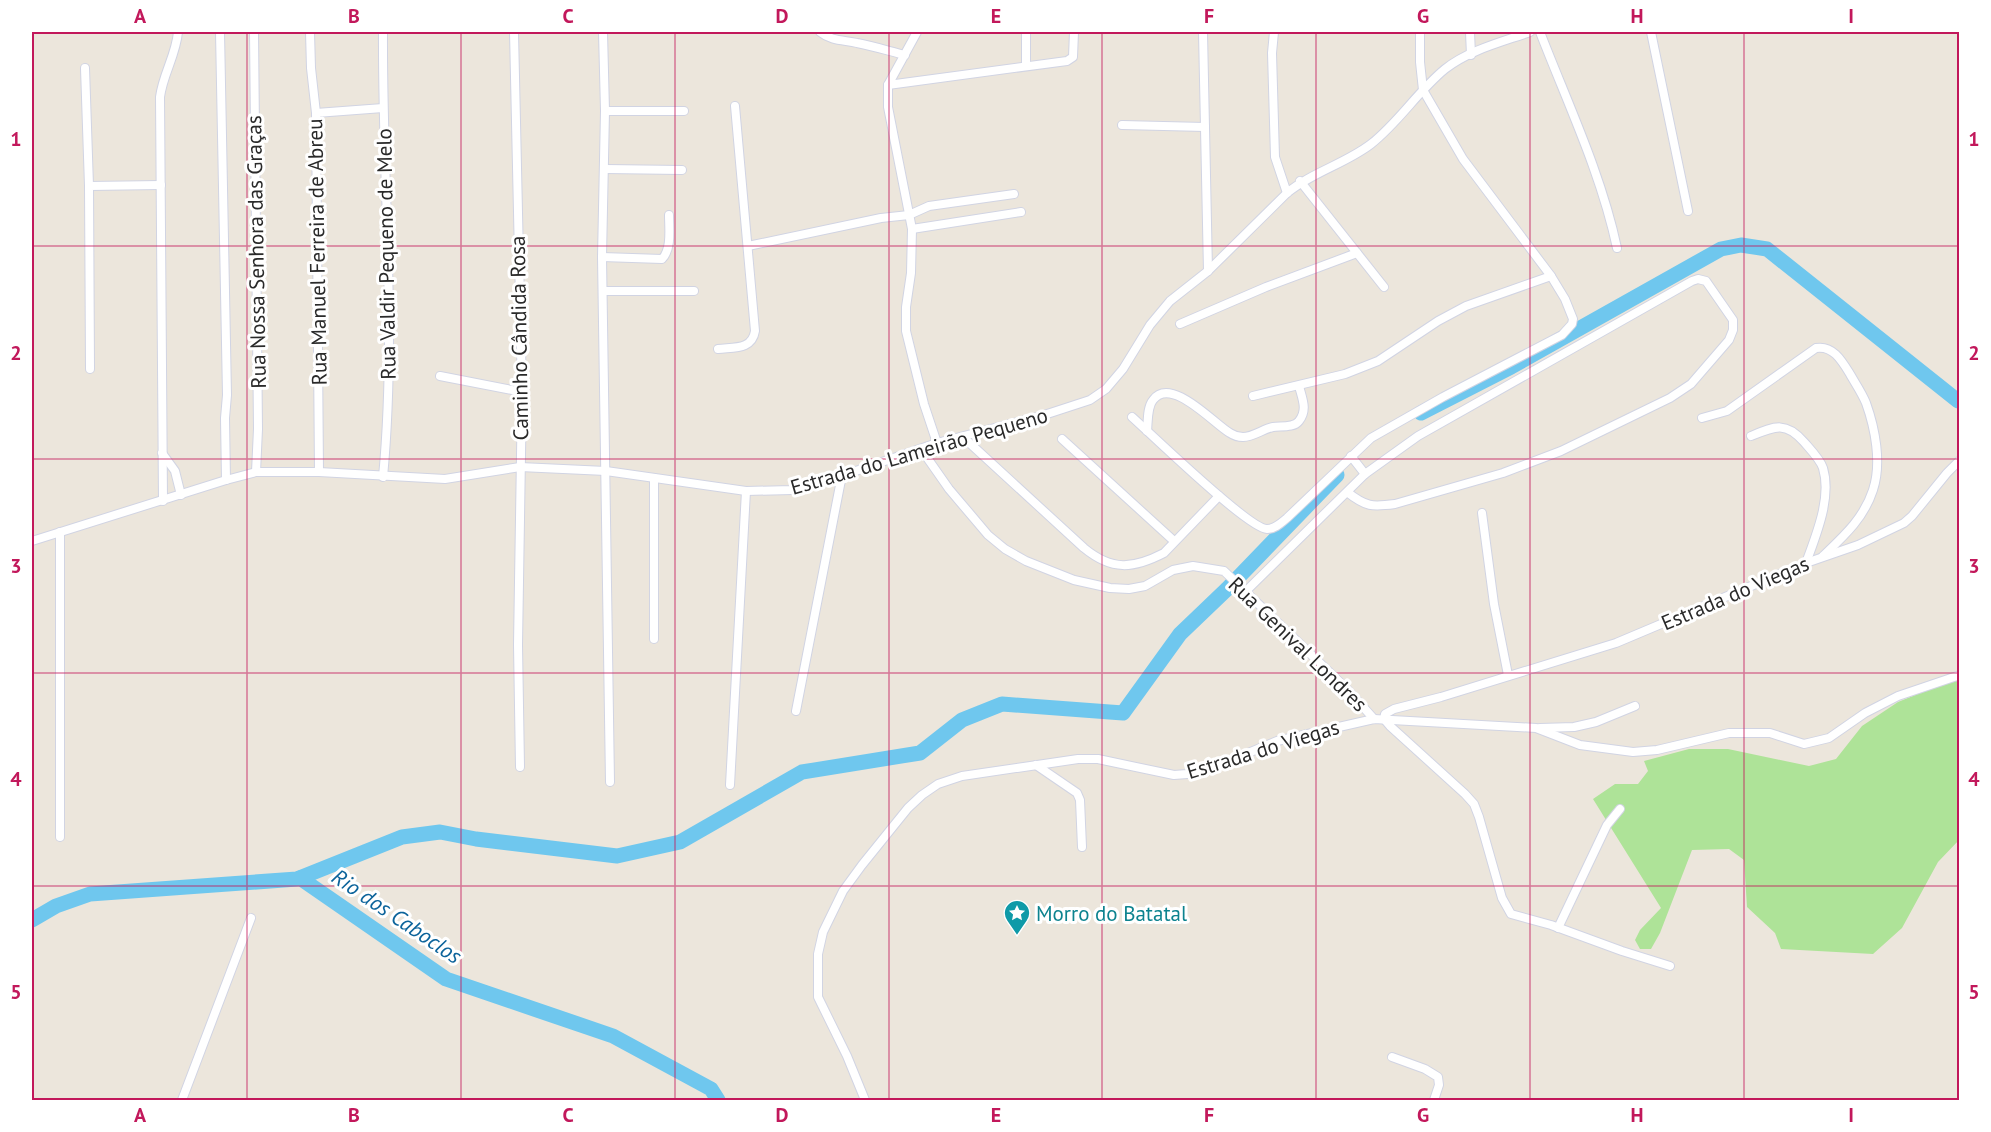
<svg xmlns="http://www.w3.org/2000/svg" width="1991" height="1132" viewBox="0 0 1991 1132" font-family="'PT Sans',sans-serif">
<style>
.green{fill:#aee398}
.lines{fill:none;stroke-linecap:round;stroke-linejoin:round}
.river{stroke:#6fc7ee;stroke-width:15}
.minor-casing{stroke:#d1d4e3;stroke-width:10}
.minor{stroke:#fff;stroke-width:8}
.grid{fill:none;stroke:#c2185b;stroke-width:1.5;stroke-opacity:0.55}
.labels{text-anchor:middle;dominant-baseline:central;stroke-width:6;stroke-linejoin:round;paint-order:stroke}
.street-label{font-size:21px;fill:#2a2a2a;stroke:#fff}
.culture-label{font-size:21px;fill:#0d838f;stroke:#fff;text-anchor:start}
.water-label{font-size:22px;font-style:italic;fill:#0d649b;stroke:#fff}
.neatline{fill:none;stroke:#c2185b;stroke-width:2}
.grid-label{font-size:20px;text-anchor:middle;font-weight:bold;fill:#c2185b}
</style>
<rect width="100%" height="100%" fill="#ece6dc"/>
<path class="green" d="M1959,680V840L1938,862L1902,928L1873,954L1781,949L1775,933L1747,907L1744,860L1729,849L1692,850L1660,933L1651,949H1640L1635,940L1640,930L1661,908L1593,799L1615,784H1638L1648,771L1644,761L1689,749H1728L1809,766L1836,759L1862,726L1898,702L1945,683Z"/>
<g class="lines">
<g class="river">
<path d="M1421,413L1511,367L1721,249L1741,245L1767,249L1958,401"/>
<path d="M300,878L446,979L613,1036L711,1089L718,1100"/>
<path d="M32,920L56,906L90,894L297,879L402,837L440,832L476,839L617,856L680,842L802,772L920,753L962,720L1002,704L1123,713L1180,634L1227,589L1337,475"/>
</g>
<g class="minor-casing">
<g id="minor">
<path d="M220,32L227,395L225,418L226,480"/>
<path d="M254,32L258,429L256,472"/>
<path d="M310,32L311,68L316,113L319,472"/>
<path d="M514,32L522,392L518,645L520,767"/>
<path d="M603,32L605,111L602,257L610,782"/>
<path d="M820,32C831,41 844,40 857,43C873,46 889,51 905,55"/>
<path d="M917,32L888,85V107L912,229L911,273L906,307V331L924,404L937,443"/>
<path d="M1203,32L1208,271"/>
<path d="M1274,32L1272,53L1275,157L1287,193"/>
<path d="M1470,32L1471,55"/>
<path d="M1540,32C1567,102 1601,173 1617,248"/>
<path d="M1651,32L1688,211"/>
<path d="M1026,66V32"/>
<path d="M85,68L89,186"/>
<path d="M888,85L1067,61L1073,57L1074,32"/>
<path d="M605,111H684"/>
<path d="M316,113L383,108"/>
<path d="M1122,125L1205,127"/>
<path d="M605,169L682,170"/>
<path d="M1300,181L1384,287"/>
<path d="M912,229L1021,212"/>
<path d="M748,246L881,218L909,215L929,206L1014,194"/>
<path d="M602,257L662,259C672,249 669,228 669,215"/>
<path d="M603,291H694"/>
<path d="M1180,324L1266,287L1357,253"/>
<path d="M718,349C734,347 752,350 755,331L735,106"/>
<path d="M90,369L89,186L161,185"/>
<path d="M440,376L522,392"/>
<path d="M1253,396L1345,374L1378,361L1438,321L1466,306L1551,276"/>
<path d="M1132,417C1151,434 1249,529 1267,529C1275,529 1281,523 1287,518L1371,438L1443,397L1562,335L1572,324L1573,319L1565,299L1551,276L1463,159L1423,90L1420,62V32"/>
<path d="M1702,418L1727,411L1816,348C1833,345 1842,361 1850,374C1855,383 1862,393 1866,403C1875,428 1882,463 1873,490C1864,518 1844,536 1823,556"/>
<path d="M1147,431C1148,422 1147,407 1153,400C1171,375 1215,425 1230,433C1233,435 1239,437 1243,437C1253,437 1263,429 1273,427C1281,426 1294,428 1299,421C1308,410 1302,398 1299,386"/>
<path d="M1751,436C1775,426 1786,421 1804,442C1810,449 1820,459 1823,468C1832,498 1816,535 1806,563"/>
<path d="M963,437L1084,548C1112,571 1133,569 1164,553L1219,496"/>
<path d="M1062,439L1174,541"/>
<path d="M921,449L949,489L988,535L1005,549L1026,561L1074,580L1110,588L1129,589L1145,586L1173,570L1193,566L1224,571L1347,689L1374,719"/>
<path d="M162,453L175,471L181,495"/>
<path d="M1351,456L1365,474"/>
<path d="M383,477C397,329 382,180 383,32"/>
<path d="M163,501L160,97C163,74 176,55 178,32"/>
<path d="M1482,513L1494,604L1508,675"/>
<path d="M60,532V837"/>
<path d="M32,541L226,480L256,472H319L445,479L520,467L606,471L746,491L792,490L850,473L937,443L1041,416L1090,400L1106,389L1123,369L1150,325L1170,301L1208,271L1287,193C1312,172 1345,164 1371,144C1399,122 1418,91 1445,69C1469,50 1502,42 1530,32"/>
<path d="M1246,591L1365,474L1418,436L1692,281L1698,279L1706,281L1733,320V330L1729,340L1691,384L1670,398L1561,451L1503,473L1395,504C1372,507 1366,507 1347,492"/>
<path d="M654,639V478"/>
<path d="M796,711L842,475"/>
<path d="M1540,728L1574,727L1596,722L1635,706"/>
<path d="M1036,765L1077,793L1080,800L1082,847"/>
<path d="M730,785L746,491"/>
<path d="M1558,928L1607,825L1620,809"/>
<path d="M1670,966L1622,951L1551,925L1511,914L1502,898L1479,817L1474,804L1465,794L1390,726L1384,719L1385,714L1394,709L1441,697L1616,643L1806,563L1858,545L1904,523L1912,516L1947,473L1960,460"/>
<path d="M1392,1057L1425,1069L1438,1077L1439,1085L1434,1100"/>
<path d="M182,1100L251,918"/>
<path d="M865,1100L847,1056L818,997V954L823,932L843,891L862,865L908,808L922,795L938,784L962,776L1078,759H1098L1174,775L1187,774L1202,772L1277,741L1374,719L1536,728L1580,745L1633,752L1657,750L1729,733H1770L1804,744L1829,738L1865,713L1898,696L1960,675"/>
</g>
</g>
<use href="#minor" class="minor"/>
</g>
<path class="grid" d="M247,32V1100M461,32V1100M675,32V1100M889,32V1100M1102,32V1100M1316,32V1100M1530,32V1100M1744,32V1100M32,246H1960M32,459H1960M32,673H1960M32,886H1960"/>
<defs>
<g id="sight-pin" transform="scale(1.35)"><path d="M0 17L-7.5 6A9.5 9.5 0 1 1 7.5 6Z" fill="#0f9aa8" stroke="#fff"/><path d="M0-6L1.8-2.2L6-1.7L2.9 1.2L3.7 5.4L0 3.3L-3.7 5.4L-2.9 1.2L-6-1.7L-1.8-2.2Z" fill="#fff"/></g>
</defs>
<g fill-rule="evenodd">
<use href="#sight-pin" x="1017" y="913"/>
</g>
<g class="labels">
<g class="street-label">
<text transform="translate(256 252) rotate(-91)">Rua Nossa Senhora das Graças</text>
<text transform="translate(317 252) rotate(-91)">Rua Manuel Ferreira de Abreu</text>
<text transform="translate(386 254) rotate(-91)">Rua Valdir Pequeno de Melo</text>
<text transform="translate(519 338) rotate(-91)">Caminho Cândida Rosa</text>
<text transform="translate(919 451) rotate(-16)">Estrada do Lameirão Pequeno</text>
<text transform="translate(1735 593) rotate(-23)">Estrada do Viegas</text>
<text transform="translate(1298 644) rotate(44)">Rua Genival Londres</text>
<text transform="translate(1263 749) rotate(-17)">Estrada do Viegas</text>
</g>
<g class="culture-label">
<text x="1036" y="913">Morro do Batatal</text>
</g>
<g class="water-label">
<text transform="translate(397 916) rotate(34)">Rio dos Caboclos</text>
</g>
</g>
<rect width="1991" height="1132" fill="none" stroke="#ffffff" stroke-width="66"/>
<rect x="33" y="33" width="1925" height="1066" class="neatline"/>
<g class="grid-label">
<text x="140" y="23">A</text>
<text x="354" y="23">B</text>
<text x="568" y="23">C</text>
<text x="782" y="23">D</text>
<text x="996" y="23">E</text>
<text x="1209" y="23">F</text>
<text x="1423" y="23">G</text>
<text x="1637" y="23">H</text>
<text x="1851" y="23">I</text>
<text x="16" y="146">1</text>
<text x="1974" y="146">1</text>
<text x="16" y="360">2</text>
<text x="1974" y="360">2</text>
<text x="16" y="573">3</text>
<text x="1974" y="573">3</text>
<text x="16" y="786">4</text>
<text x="1974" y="786">4</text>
<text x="16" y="999">5</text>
<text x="1974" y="999">5</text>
<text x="140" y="1122">A</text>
<text x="354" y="1122">B</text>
<text x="568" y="1122">C</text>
<text x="782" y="1122">D</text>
<text x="996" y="1122">E</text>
<text x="1209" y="1122">F</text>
<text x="1423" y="1122">G</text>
<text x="1637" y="1122">H</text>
<text x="1851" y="1122">I</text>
</g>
</svg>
